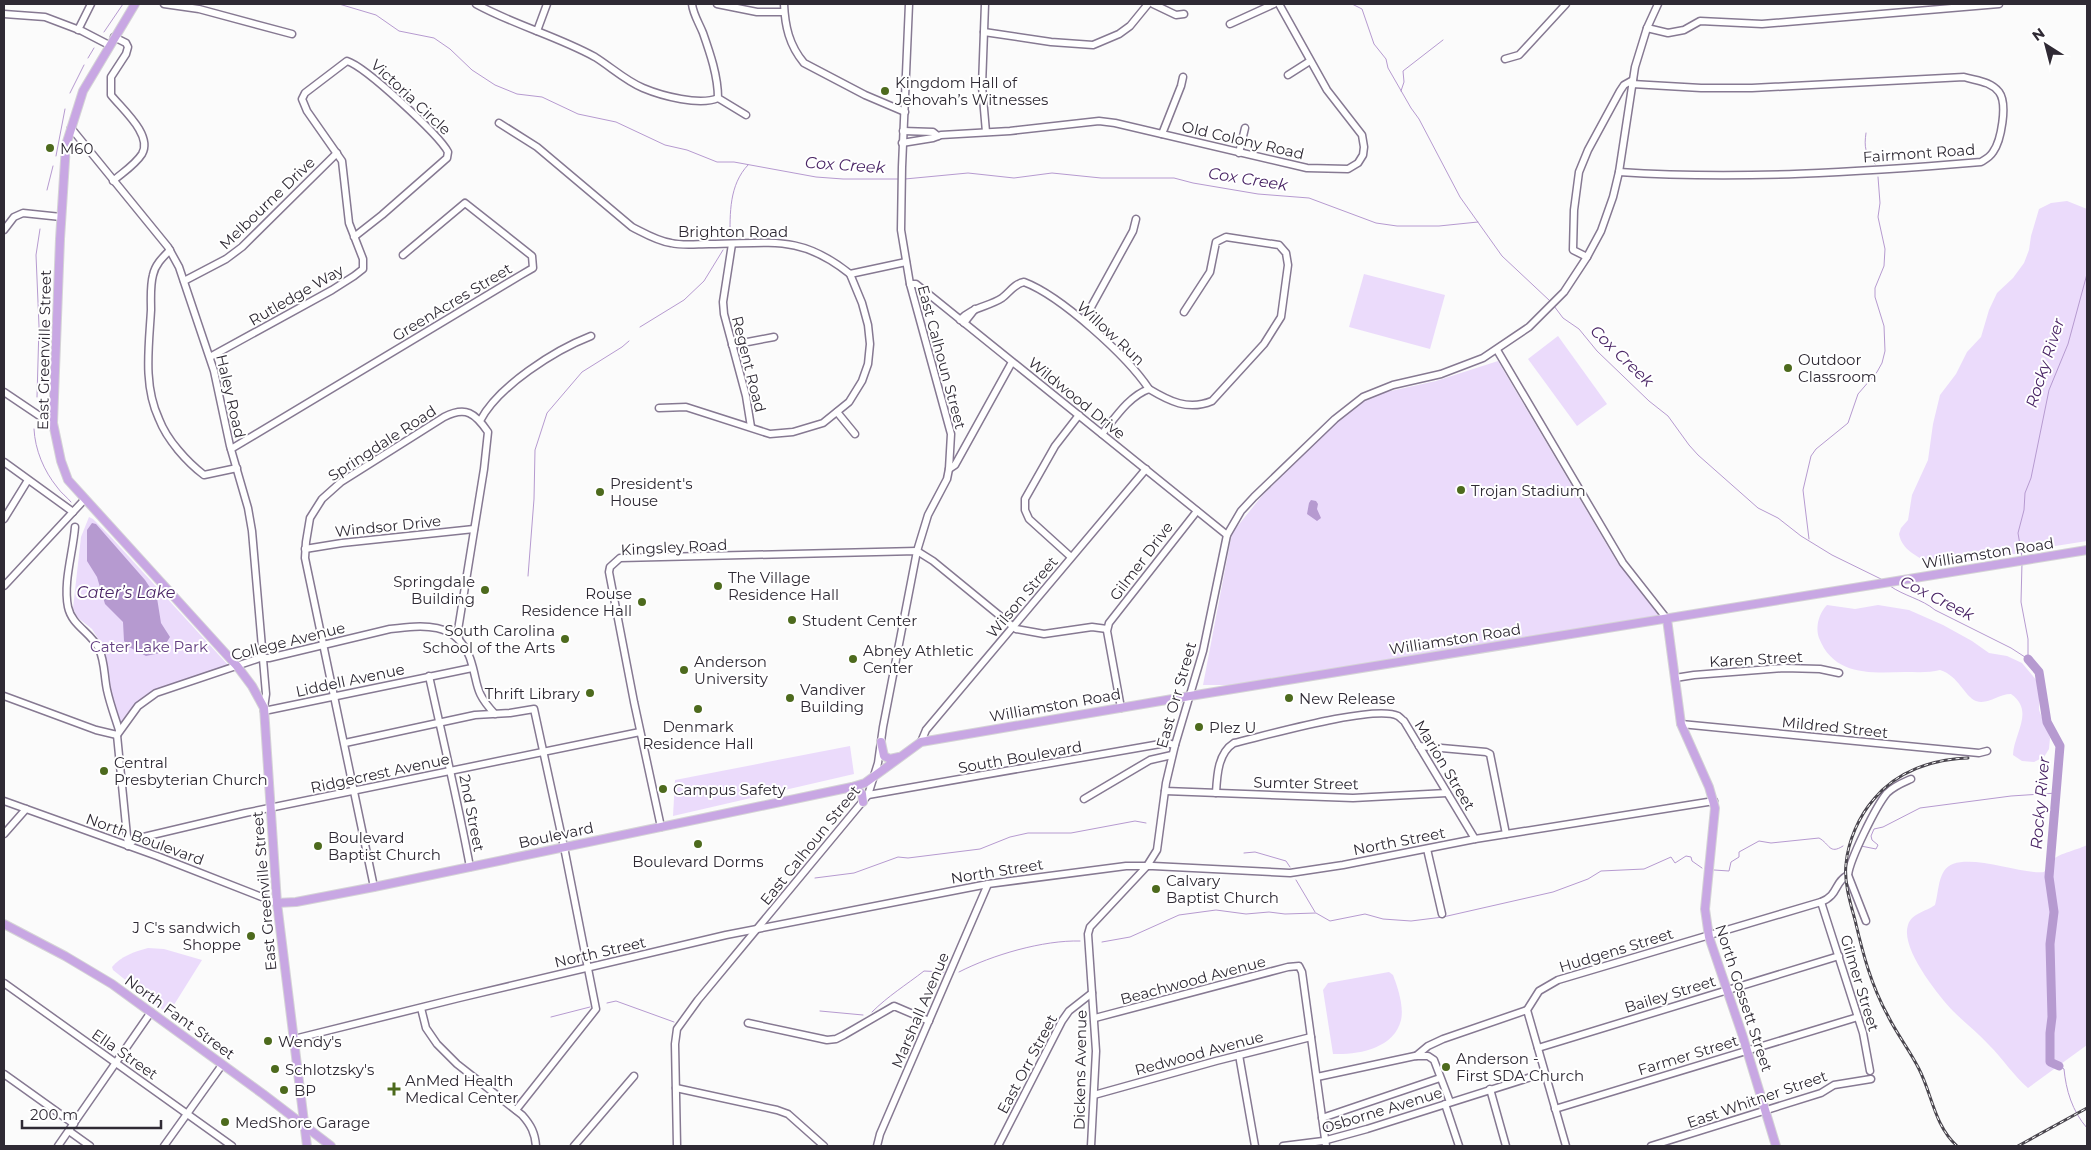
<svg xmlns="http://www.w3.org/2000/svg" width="2091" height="1150" viewBox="0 0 2091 1150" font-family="Montserrat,sans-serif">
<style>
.green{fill:#ebdbfb}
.water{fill:#b69ad0}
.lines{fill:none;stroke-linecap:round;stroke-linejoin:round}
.stream{stroke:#b69ad0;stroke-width:1}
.river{stroke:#b69ad0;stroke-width:9}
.minor-casing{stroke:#867992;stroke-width:9}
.major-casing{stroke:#d5d4d6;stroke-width:10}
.minor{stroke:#fff;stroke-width:6}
.major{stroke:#c8a7e3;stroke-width:8}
.rail-casing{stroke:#4b474f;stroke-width:3}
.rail{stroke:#fff;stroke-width:1;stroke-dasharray:4;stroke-linecap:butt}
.poi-dot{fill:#4d6a1d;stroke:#fff;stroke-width:2}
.labels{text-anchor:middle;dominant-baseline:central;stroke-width:4;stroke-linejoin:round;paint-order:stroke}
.poi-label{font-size:15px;fill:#2f2a34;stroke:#fff;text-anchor:start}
.street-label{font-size:15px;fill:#2f2a34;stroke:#fff}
.park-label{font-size:15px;fill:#633e81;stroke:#fff}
.water-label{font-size:16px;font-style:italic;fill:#492465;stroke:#fff}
</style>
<rect width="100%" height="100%" fill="#fbfbfb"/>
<g class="green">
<path d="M2067,201L2087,209V541L2049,547L2024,554H2007L1962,563L1929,565C1918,555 1902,551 1899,534L1901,528L1908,520L1912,495L1928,460L1933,424L1940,395L1956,374L1967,352L1981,337L1989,310L1997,293L2013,278L2024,263L2029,250L2031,236L2039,209L2051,203Z"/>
<path d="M1364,274L1445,295L1430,349L1349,327Z"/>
<path d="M1558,336L1607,404L1577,426L1528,359Z"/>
<path d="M1498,361L1617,562L1667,619L1259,685H1203L1232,533L1261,497L1336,421L1368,396L1436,381Z"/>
<path d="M89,517L93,519L109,535L228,665L161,689L122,723L119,722L111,696L105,650L92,629L77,617L73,608L81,537Z"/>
<path d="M1827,605L1855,609L1878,605L1909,610L1943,625L1972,641L1989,653L2007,656L2022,663L2038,682L2039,687V710L2050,738L2049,749L2044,757L2034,762L2022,761L2013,755C2014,733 2035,711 2011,694C1998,694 1988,705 1976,701C1964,696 1959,676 1940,670C1930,673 1916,672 1905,672C1870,673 1834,676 1819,638C1815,627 1819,613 1827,605Z"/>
<path d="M850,746L854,774L673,816L675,780Z"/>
<path d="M2087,845V1045L2028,1088C2013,1075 2003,1059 1989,1045C1978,1033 1965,1023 1953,1011C1938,995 1900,948 1908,925C1912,913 1925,912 1935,905C1938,895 1938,880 1944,871C1958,848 2021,875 2044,872C2048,868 2051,863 2054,859C2058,854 2080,849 2087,845Z"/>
<path d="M148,948L164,949L202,960L172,1008L163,1010L113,970L112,967C121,956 134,952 148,948Z"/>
<path d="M1389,972L1393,975C1398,988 1404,1007 1401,1020C1394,1049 1357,1055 1333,1054L1323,990L1328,983Z"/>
</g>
<g class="water">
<path d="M1311,500L1316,501L1318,504L1317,509L1321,518L1317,521L1307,514L1309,503Z"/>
<path d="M92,523L96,524L145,580L157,598L161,623L170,637L160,653L146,656L129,647L124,641L123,622L105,604L97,577L87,561V530Z"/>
</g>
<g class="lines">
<g class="stream">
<path d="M339,4L376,15L399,31L434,38L450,49L472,70L495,85L517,94L542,97L578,114L616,122L665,145L687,150L717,162H734L816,177L843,179H899"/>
<path d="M1352,4L1362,9L1374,44L1386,59L1388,68L1411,108L1419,119L1460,197L1502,256L1550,301"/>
<path d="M104,32L123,4"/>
<path d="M88,58L94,48"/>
<path d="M1401,91L1404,82L1403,71L1443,40"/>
<path d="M70,93L84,65"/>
<path d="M1866,133C1864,147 1865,154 1875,164"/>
<path d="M56,156L65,109"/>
<path d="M905,179L968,173L1014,178L1052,173L1101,178H1174L1193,183L1258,194L1309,198L1376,223L1397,226H1439L1478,222"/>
<path d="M47,190L53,166"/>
<path d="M730,239C730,213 729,185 748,165"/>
<path d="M1554,306L1563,318L1579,329L1597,351L1649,401L1668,416L1689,445L1698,455L1758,508L1778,518L1801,536L1832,555L1881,579"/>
<path d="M640,327L684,300L704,281L723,250"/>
<path d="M37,397L39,326L36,255L40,229"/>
<path d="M34,429C35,450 44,471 57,487C61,493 67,497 71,502"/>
<path d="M1809,539L1803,490L1811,456L1816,449L1848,423L1858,394L1877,372L1882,363L1885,351L1884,326L1875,297V288L1884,266L1885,249L1878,217L1880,203L1878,177"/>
<path d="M2022,557L2018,533L2024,510L2025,493L2031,478L2049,390L2068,344L2087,274"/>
<path d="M2022,563L2021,602L2028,639V658"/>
<path d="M528,576L534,499L535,450L547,413L582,372L622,347L629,341"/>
<path d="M1890,586C1904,596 1922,599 1935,610L2011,648L2028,659"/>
<path d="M1861,846L1876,849L1878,845L1872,840L1871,836L1874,829L1883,827L1920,808L2011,796L2057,793"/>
<path d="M1244,853L1255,852L1286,861L1290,867"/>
<path d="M1714,870L1729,871L1731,862L1739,857V852L1759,841L1771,843L1819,838C1830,844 1829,855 1843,846"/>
<path d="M815,878L854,873L898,857L908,858L980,849L1010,837L1028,833H1071L1135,821L1146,823"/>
<path d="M1296,880L1315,912"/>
<path d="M1102,942L1130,937L1179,915L1216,910L1246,914L1269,912L1285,914L1316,913L1330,921L1365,914L1383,919L1411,921L1443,917L1553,892L1588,879L1601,871L1644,869L1671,857L1675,863L1686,856L1691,857L1692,861L1702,868"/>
<path d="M959,972C992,955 1043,940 1080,941"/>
<path d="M607,1003L616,1001L674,1022"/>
<path d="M820,1011L863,1015"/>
<path d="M872,1012C888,996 906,985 924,971L944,972"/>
<path d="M551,1017L590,1007"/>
<path d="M2059,1066L2064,1069C2066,1090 2072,1111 2087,1128"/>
</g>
<path class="river" d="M2028,659L2039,672L2047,722L2060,746L2049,877L2054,912L2050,944L2052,1017L2050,1033V1062L2059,1066"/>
<g class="minor-casing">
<g id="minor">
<path d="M164,4L199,9L292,34"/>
<path d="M476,4C514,25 557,36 595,57C611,67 626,81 643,88C662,96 700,106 718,98"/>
<path d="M692,4C693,14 699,23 703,33C710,53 718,76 718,98L746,115"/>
<path d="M717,4L757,12H784"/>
<path d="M784,4C785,26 789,45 804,63L865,95L905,112"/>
<path d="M985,4L982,86L986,132"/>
<path d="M1153,4L1176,15L1184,14"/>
<path d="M4,14L45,17L82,31L109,45"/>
<path d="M1230,24L1274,4"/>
<path d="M1647,28L1668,33L1684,30L1700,21L1762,24L1999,4"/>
<path d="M78,30L91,4"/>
<path d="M537,31L547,4"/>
<path d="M984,32L1051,42L1093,45L1119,34L1130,26L1148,4"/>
<path d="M1505,59L1519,55L1566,4"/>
<path d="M1288,75L1310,61"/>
<path d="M499,123L537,147L632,227C644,233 657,241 671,243C683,246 697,244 709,244C769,244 799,233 850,274L906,262"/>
<path d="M71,128L168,247L179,267L214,371L230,446L248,508L252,531L266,694L264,708"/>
<path d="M903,131L933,132L938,136"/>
<path d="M1162,134L1181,86L1183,77"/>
<path d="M902,143L933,138L941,135L1010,131L1099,121L1115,123L1307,168L1348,169L1358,163L1363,155L1364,147L1362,135L1327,90L1279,4"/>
<path d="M1239,153L1245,128"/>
<path d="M1619,172C1740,180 1861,172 1981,162C1986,159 1990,157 1993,152C2001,141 2008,104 1999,92C1990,81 1977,81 1964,77L1752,88H1701L1632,84"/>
<path d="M113,181C122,173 135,165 142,154C153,135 122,109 111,95V77L126,54L128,47L126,43L114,37"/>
<path d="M4,230L14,217L23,213L61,217"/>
<path d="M732,244L723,302L724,314L746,396L751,427"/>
<path d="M170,250C162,258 155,265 153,275C150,286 151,299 151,310C149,346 143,385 159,419C167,440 187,462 204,475L237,468"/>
<path d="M1587,257L1573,250L1574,210L1579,172L1588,150L1620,91L1624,85L1633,80"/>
<path d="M184,281L226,259L242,247L337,153"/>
<path d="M910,284H916L926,292L1227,535"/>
<path d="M960,320C972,307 988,307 1002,298C1010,292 1014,284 1024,282C1061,296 1127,356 1149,389"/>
<path d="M1084,320L1133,231L1136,219"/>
<path d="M964,323L975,309"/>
<path d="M732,345L774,337"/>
<path d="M1497,350L1623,563L1667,619"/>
<path d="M210,357L332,290L354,276L363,269V259L349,223L342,161L307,111L302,99L305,93L347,61C366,67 439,135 448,152L447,158L382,215L354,237"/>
<path d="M4,392L53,425"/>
<path d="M659,408L686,407L770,434L793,432L823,423L849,402L862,381L868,364L870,344L868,325L862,303L850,274"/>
<path d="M837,412L855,434"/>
<path d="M480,421C498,386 555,350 591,336"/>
<path d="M1102,434C1115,418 1129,396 1149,389C1169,401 1188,411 1212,401L1264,344L1281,317L1288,265L1286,253L1279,245L1226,237L1216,242L1210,272L1184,312"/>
<path d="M231,449L521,275L533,268L532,256L465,203L403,255"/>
<path d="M4,462L73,512"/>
<path d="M949,469L955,465L1012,362"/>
<path d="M4,519L28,480"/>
<path d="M75,527C73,553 63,582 68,607C72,626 91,632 99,649C105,662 104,676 107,690C110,704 115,717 119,730"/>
<path d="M305,549L342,543L474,529"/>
<path d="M1071,557L1029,519L1025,510V499L1055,446L1079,415"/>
<path d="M4,586L85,499"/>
<path d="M429,676C443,740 458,802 470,867"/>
<path d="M1675,678L1694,675L1784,668L1820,669L1839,673"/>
<path d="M4,696L96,730L117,735"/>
<path d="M1121,708L1107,631L1109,623L1197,511"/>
<path d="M264,711L472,668"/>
<path d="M1681,724L1979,753L1987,751"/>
<path d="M117,735L138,706L156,693L260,658H269L390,629C423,625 456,621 470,658C479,684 473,691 495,714"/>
<path d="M117,735L128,846"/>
<path d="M921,742L926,730L1146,469"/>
<path d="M345,743L475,715L510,713L534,709L564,847L596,1009L516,1110"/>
<path d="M1419,746L1486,752L1490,754L1506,834"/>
<path d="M1165,791L1353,798L1447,793"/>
<path d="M1216,793C1217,775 1218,753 1234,743C1264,736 1375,704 1398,716C1401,718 1402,720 1404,721L1475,839"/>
<path d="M868,795L1166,743L1175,745"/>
<path d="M1084,799L1150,760L1172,755"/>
<path d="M4,801L157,856L277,903"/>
<path d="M661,827L634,702L609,572L610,567L620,558L917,551L933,561L1016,629L1044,634L1092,627L1107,629"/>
<path d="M4,834L26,809"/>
<path d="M128,846L135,839L245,813L640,732"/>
<path d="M1427,849L1442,914"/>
<path d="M374,887L305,558L306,542L310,518L322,499L341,482L444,417C466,406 475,413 488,432L484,469L458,630L459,639"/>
<path d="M1821,902L1863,1033L1870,1071"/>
<path d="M1866,921L1848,875C1850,859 1876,806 1887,793C1894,786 1902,783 1911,779"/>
<path d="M4,983L232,1146"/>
<path d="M421,1008L426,1028L437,1044L457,1064L522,1115C531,1125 535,1133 536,1146"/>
<path d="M1095,1018L1288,967L1299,966L1302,972L1326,1146"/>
<path d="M748,1023L827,1040L836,1039L844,1035L894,1006L929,1021"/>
<path d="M294,1039L459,998L726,935L988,884L1126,866H1153L1290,873L1343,865L1475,839L1714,801"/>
<path d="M1538,1048L1839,956"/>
<path d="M1239,1055L1255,1146"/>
<path d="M1416,1056L1428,1046L1443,1039L1527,1010"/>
<path d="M4,1074L74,1124"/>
<path d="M1317,1077L1415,1056H1428L1434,1060L1450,1102"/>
<path d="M676,1088L777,1110L788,1114L824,1146"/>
<path d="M1490,1089L1506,1146"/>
<path d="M1094,1095L1216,1061L1311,1037"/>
<path d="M1445,1104L1459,1146"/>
<path d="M1555,1109L1858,1017"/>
<path d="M1322,1118L1440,1078"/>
<path d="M69,1131L90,1146"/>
<path d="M58,1146L151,1012"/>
<path d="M164,1146L222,1065"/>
<path d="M574,1146L634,1076"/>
<path d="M677,1146L675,1044L677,1029L698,1000L868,795L878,763L883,727L917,551L928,515L947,479L949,469L951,434L910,284L901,230L902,167L909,4"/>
<path d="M877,1146L880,1134L988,884"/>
<path d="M998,1146L1062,1021L1069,1011L1092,993"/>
<path d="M1091,1146L1096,1051L1088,934L1090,927L1147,866L1157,850L1166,783L1175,745L1203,651L1227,535L1241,511L1254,497L1335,419L1363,397L1393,385L1441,374L1483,358L1529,327L1564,292L1587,257L1601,231L1613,197L1619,172L1635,67L1647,28L1658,4"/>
<path d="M1283,1146L1323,1141L1367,1129L1544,1073"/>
<path d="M1566,1146L1527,1010L1539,991L1558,980L1821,902C1839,895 1834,882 1848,875"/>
<path d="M1651,1146L1821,1093L1834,1085L1871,1079"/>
</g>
</g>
<g class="major-casing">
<g id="major">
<path d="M135,4L83,91L66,145L60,239L53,423L61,461L68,480L237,666L252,686L264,708L277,903L307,1146"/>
<path d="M1667,619L1681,724L1709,787L1715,808L1705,909L1709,937L1742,1034L1776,1146"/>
<path d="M881,742L884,756L890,759L899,757"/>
<path d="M853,787L862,794L863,802"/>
<path d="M277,903L296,902L374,887L852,787L865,783L921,742L1190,696L2087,550"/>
<path d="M4,924L65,956L112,984L263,1094L331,1146"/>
</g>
</g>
<use href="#minor" class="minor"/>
<use href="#major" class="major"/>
<g class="rail-casing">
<g id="rail">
<path d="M1957,1146C1934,1125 1932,1094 1919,1069C1910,1051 1897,1034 1888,1016C1871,985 1863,954 1855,920C1850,902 1844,882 1846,864C1848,841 1859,816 1874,799C1897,771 1933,759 1968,758"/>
<path d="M2018,1146L2087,1108"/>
</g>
</g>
<use href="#rail" class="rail"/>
</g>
<g class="poi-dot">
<circle cx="885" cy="91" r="5"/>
<circle cx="50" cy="148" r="5"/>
<circle cx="1788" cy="368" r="5"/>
<circle cx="1461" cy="490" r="5"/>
<circle cx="600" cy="492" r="5"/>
<circle cx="718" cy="586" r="5"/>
<circle cx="485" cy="590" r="5"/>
<circle cx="642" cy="602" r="5"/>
<circle cx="792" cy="620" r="5"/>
<circle cx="565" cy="639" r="5"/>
<circle cx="853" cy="659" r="5"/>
<circle cx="684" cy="670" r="5"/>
<circle cx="590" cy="693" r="5"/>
<circle cx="790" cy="698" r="5"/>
<circle cx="1289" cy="698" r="5"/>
<circle cx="698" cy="709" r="5"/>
<circle cx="1199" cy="727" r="5"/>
<circle cx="104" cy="771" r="5"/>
<circle cx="663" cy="789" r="5"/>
<circle cx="698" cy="844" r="5"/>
<circle cx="318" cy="846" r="5"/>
<circle cx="1156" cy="889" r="5"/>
<circle cx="251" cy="936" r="5"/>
<circle cx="268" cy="1041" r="5"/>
<circle cx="1446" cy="1067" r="5"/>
<circle cx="275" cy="1069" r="5"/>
<path d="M391.5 1081.5h5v5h5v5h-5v5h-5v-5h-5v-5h5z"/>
<circle cx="284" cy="1090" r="5"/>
<circle cx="225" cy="1122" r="5"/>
</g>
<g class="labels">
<g class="poi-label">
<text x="895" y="82">Kingdom Hall of<tspan x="895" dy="17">Jehovah’s Witnesses</tspan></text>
<text x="60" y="148">M60</text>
<text x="1798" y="359">Outdoor<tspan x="1798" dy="17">Classroom</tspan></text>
<text x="610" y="483">President's<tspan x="610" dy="17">House</tspan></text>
<text x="1471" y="490">Trojan Stadium</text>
<text x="728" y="577">The Village<tspan x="728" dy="17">Residence Hall</tspan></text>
<text x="475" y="581" text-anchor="end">Springdale<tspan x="475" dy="17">Building</tspan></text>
<text x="632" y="593" text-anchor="end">Rouse<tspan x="632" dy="17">Residence Hall</tspan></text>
<text x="802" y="620">Student Center</text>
<text x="555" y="630" text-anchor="end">South Carolina<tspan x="555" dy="17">School of the Arts</tspan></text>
<text x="863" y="650">Abney Athletic<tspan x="863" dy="17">Center</tspan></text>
<text x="694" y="661">Anderson<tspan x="694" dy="17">University</tspan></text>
<text x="800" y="689">Vandiver<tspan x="800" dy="17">Building</tspan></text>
<text x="580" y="693" text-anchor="end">Thrift Library</text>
<text x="1299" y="698">New Release</text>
<text x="698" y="726" text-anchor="middle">Denmark<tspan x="698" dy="17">Residence Hall</tspan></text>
<text x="1209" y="727">Plez U</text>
<text x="114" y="762">Central<tspan x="114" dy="17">Presbyterian Church</tspan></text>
<text x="673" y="789">Campus Safety</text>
<text x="328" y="837">Boulevard<tspan x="328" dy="17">Baptist Church</tspan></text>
<text x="698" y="861" text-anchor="middle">Boulevard Dorms</text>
<text x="1166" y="880">Calvary<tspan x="1166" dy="17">Baptist Church</tspan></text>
<text x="241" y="927" text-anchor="end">J C's sandwich<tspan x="241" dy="17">Shoppe</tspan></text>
<text x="278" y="1041">Wendy's</text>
<text x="1456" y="1058">Anderson -<tspan x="1456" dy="17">First SDA Church</tspan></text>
<text x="285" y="1069">Schlotzsky's</text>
<text x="405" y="1080">AnMed Health<tspan x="405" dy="17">Medical Center</tspan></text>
<text x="294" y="1090">BP</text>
<text x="235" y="1122">MedShore Garage</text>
</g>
<g class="street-label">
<text transform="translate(411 97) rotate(43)">Victoria Circle</text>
<text transform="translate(1243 140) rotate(13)">Old Colony Road</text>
<text transform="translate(1919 153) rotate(-4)">Fairmont Road</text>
<text transform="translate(267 203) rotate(-44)">Melbourne Drive</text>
<text x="733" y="231">Brighton Road</text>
<text transform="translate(296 295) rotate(-30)">Rutledge Way</text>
<text transform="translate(452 302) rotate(-31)">GreenAcres Street</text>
<text transform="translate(1111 333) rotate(43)">Willow Run</text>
<text transform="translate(44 350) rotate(-89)">East Greenville Street</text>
<text transform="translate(942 357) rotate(75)">East Calhoun Street</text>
<text transform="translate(749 364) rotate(76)">Regent Road</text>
<text transform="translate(231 396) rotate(77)">Haley Road</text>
<text transform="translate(1077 398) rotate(39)">Wildwood Drive</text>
<text transform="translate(382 443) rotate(-33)">Springdale Road</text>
<text transform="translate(388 526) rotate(-6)">Windsor Drive</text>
<text transform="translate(674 547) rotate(-3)">Kingsley Road</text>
<text transform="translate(1988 553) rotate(-9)">Williamston Road</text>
<text transform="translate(1141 561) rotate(-53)">Gilmer Drive</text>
<text transform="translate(1022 597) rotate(-50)">Wilson Street</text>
<text transform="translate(1455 639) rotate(-9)">Williamston Road</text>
<text transform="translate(288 641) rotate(-14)">College Avenue</text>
<text transform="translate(1756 659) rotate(-3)">Karen Street</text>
<text transform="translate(350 680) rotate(-12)">Liddell Avenue</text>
<text transform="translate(1176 695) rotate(-74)">East Orr Street</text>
<text transform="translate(1055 705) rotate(-10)">Williamston Road</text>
<text transform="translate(1835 727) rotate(6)">Mildred Street</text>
<text transform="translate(1020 757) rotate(-10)">South Boulevard</text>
<text transform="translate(1445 765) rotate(59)">Marion Street</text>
<text transform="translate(380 773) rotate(-12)">Ridgecrest Avenue</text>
<text transform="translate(1306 783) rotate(1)">Sumter Street</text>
<text transform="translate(472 813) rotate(79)">2nd Street</text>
<text transform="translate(556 835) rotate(-12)">Boulevard</text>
<text transform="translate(145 839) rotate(20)">North Boulevard</text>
<text transform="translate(1399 841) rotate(-11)">North Street</text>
<text transform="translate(810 845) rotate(-51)">East Calhoun Street</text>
<text transform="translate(997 871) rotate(-9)">North Street</text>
<text transform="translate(264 891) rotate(-95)">East Greenville Street</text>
<text transform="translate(1616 950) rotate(-17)">Hudgens Street</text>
<text transform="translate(600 952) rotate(-13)">North Street</text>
<text transform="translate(1193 980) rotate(-15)">Beachwood Avenue</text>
<text transform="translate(1860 983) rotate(73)">Gilmer Street</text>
<text transform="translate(1670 994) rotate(-17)">Bailey Street</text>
<text transform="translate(1744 998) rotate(72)">North Gossett Street</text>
<text transform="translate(920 1010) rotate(-67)">Marshall Avenue</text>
<text transform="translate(180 1017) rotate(36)">North Fant Street</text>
<text transform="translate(1199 1053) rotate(-15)">Redwood Avenue</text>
<text transform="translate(125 1054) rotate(35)">Ella Street</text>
<text transform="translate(1688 1055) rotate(-17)">Farmer Street</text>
<text transform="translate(1027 1064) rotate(-62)">East Orr Street</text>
<text transform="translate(1080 1070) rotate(-89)">Dickens Avenue</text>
<text transform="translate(1757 1099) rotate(-19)">East Whitner Street</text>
<text transform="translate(1382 1110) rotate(-17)">Osborne Avenue</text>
</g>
<g class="park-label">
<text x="149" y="646">Cater Lake Park</text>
</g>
<g class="water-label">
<text transform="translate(845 165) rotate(4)">Cox Creek</text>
<text transform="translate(1248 179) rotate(9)">Cox Creek</text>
<text transform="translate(1622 356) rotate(44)">Cox Creek</text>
<text transform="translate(2045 363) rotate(-72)">Rocky River</text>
<text x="126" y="592">Cater’s Lake</text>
<text transform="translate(1937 598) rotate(27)">Cox Creek</text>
<text transform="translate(2040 803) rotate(-85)">Rocky River</text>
</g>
</g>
<rect width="2091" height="1150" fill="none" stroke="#2f2a34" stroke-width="10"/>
<g transform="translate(2046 45) rotate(324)" stroke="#ffffff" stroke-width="4" paint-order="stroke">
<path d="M0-4L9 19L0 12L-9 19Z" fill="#2f2a34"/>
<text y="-8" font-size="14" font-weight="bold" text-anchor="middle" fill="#2f2a34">N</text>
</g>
<path d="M22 1120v8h139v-8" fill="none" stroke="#2f2a34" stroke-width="2.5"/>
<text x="30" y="1120" font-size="15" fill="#2f2a34" stroke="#ffffff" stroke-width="4" paint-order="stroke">200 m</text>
</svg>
